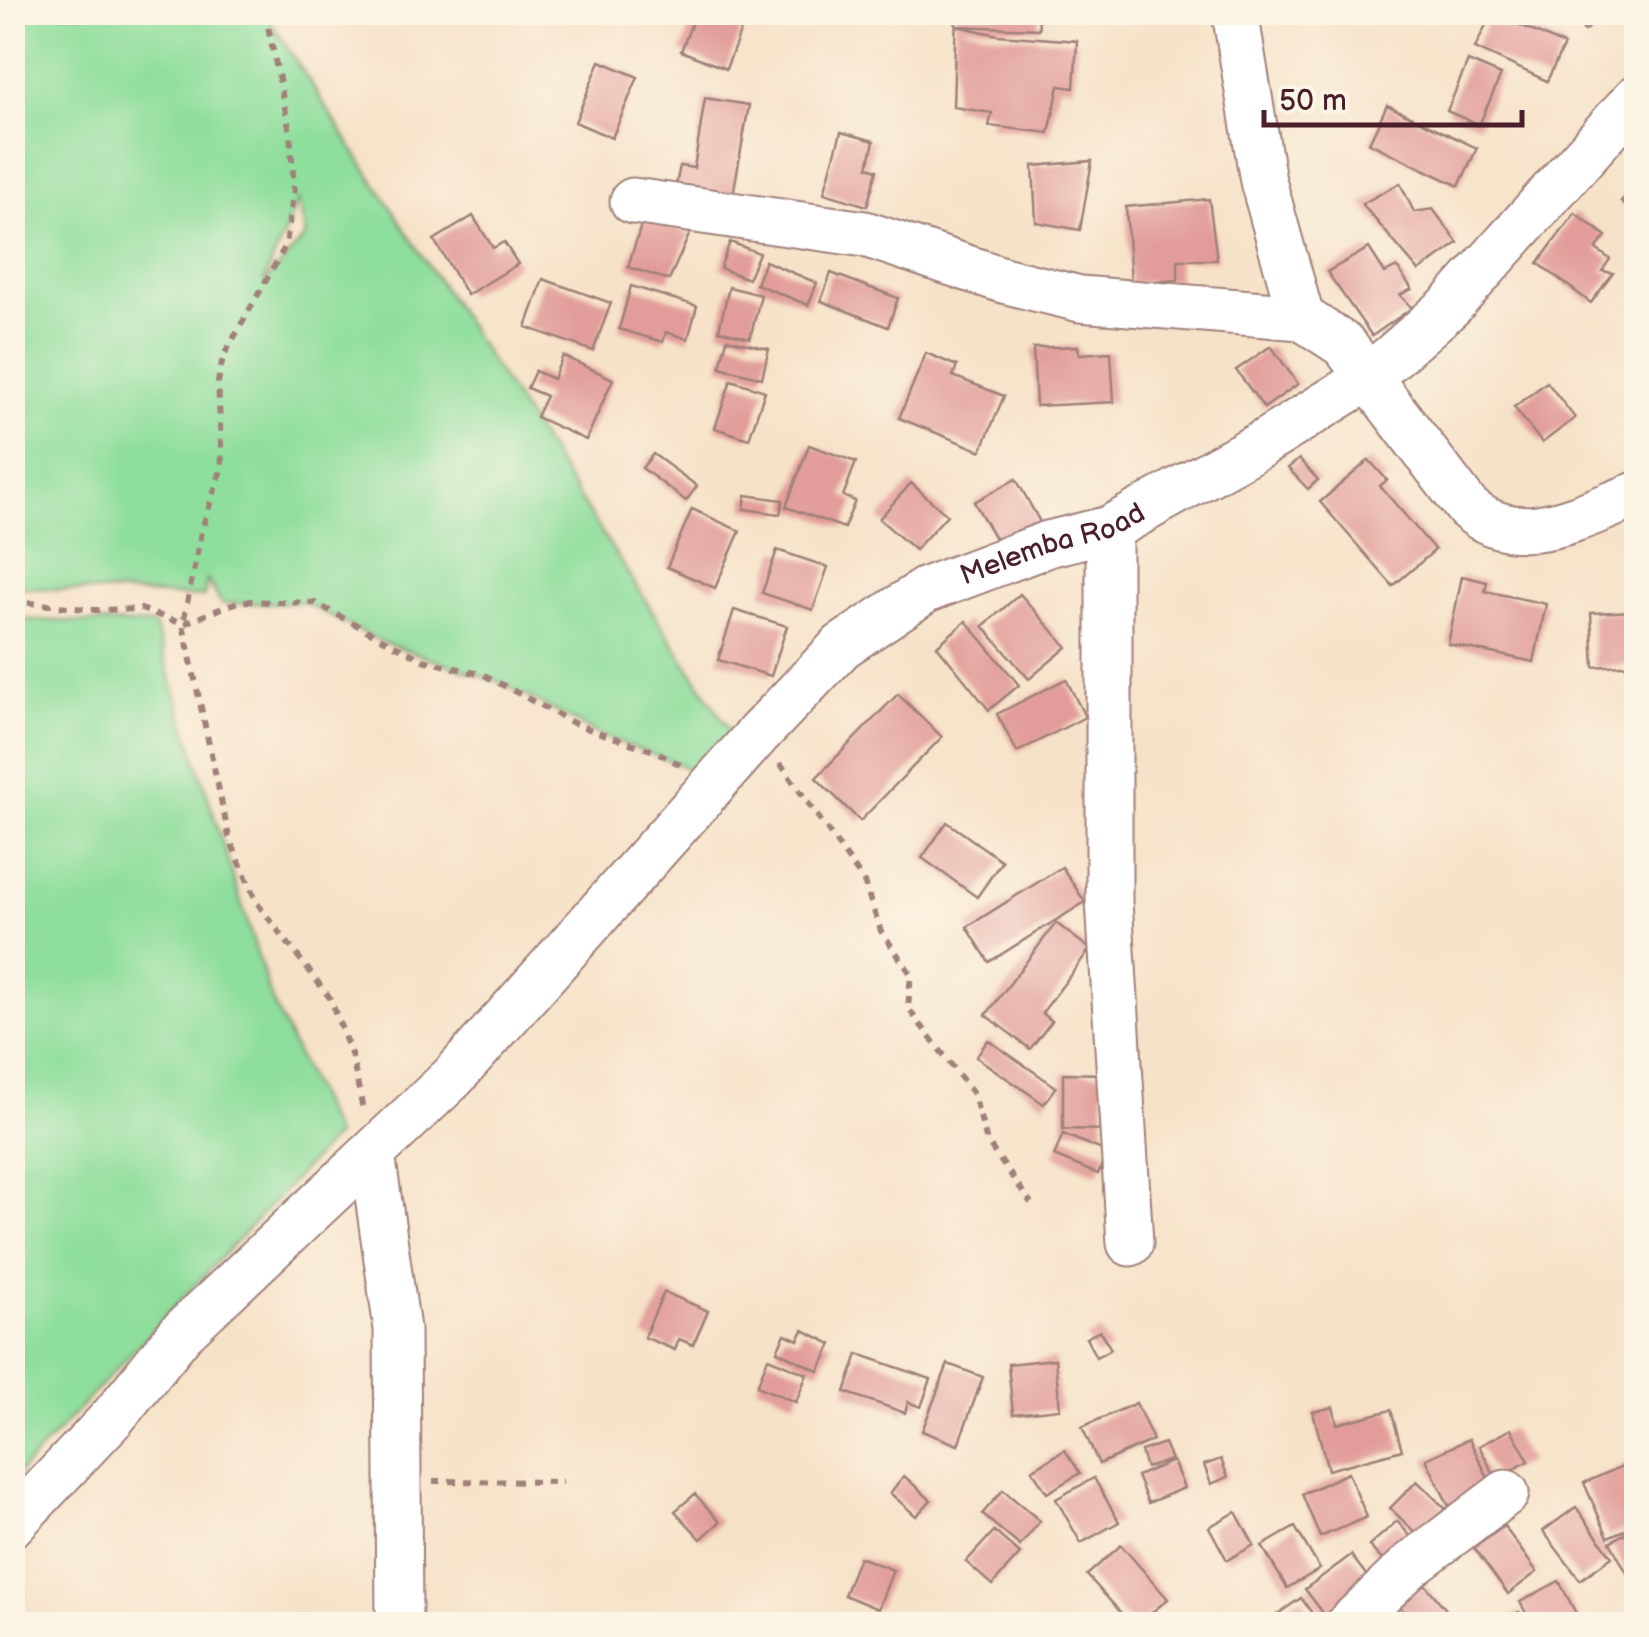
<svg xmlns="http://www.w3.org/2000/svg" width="1649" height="1637" viewBox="0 0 1649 1637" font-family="'Balsamiq Sans',sans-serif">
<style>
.green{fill:#8ede9d;stroke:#6c7e64;stroke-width:2.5;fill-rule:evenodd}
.building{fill:#e29d9a}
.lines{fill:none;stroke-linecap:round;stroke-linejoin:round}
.minor-casing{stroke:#a0807a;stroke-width:49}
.path{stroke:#a0807a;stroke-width:6;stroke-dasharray:8 8;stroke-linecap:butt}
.minor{stroke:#fff;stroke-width:45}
.labels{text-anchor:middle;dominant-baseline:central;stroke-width:9;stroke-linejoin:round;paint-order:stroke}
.street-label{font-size:28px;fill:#4a1f2b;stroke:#fcf5e5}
</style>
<rect width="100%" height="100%" fill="#fcf5e5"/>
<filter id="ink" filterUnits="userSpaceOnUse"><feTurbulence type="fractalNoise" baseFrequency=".01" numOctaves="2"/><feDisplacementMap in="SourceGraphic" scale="20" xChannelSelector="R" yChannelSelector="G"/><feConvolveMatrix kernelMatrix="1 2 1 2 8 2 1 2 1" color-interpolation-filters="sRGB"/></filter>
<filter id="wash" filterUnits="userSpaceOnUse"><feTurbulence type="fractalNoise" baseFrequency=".0048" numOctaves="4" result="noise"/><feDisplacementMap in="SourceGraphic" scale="40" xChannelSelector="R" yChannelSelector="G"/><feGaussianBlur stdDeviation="2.25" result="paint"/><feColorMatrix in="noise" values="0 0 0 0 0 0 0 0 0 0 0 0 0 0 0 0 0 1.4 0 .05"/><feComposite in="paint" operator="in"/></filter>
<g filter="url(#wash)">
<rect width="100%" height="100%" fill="#f6e2c8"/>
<g class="green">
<path d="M12,13H269L272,24L743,751L707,791L683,766L600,735L497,681L382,642L302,602L222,604L207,580L204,597L13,587ZM298,200L306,236L265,282L264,281Z"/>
<path d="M13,619L154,625L272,1001L335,1136L13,1479Z"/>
</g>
<g id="blocks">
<g class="building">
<path d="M696,12H748L726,69L681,51Z"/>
<path d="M956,12H1038L1039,29L957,26L998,35L1077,41L1074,88L1059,86L1049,133L989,126L992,113L953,107Z"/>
<path d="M1492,12L1564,45L1547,81L1475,48Z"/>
<path d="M1571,12H1610L1584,31Z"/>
<path d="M600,61L638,77L612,138L575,122Z"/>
<path d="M1468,61L1501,75L1479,125L1447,111Z"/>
<path d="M705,98L749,105L733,195L676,185L680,166L694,168Z"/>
<path d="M1387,105L1477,148L1459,186L1369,143Z"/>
<path d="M841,132L874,141L868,167L877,170L867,206L824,193Z"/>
<path d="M1092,161L1080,230L1036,222L1033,166Z"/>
<path d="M1400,183L1414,212L1433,209L1458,243L1419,271L1362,204Z"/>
<path d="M1636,187V218L1621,201Z"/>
<path d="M1209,199L1217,260H1178V280L1131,283L1126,207Z"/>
<path d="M1575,213L1606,236L1596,249L1610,259L1602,271L1613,273L1591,303L1538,263Z"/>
<path d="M473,216L493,248L504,242L518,264L467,295L434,240Z"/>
<path d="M643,219L690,233L669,280L628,267Z"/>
<path d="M730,242L759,253L748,279L720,268Z"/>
<path d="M1369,248L1385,273L1397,267L1412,289L1400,295L1412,308L1372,336L1327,272Z"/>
<path d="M765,261L817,283L808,305L756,284Z"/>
<path d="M831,273L898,298L888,327L821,301Z"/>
<path d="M543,279L611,303L593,351L526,327Z"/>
<path d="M631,286L697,306L688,339L666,332L663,342L619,329Z"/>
<path d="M729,287L761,295L750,338L719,330Z"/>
<path d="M727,339L769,349L762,378L720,367Z"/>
<path d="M1078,346L1079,354L1111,352L1114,402L1036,406L1033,348Z"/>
<path d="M1271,346L1298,384L1264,408L1236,370Z"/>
<path d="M926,353L957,366L953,376L1004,396L981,451L899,418Z"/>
<path d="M563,356L613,379L586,440L536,417L546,396L527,388L535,371L553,379Z"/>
<path d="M731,380L765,391L749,439L715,428Z"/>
<path d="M1547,382L1575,418L1542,443L1514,407Z"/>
<path d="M809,445L856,462L843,496L855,501L844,528L786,507Z"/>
<path d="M653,454L697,486L686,501L642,468Z"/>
<path d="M1299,459L1318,480L1308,489L1288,468Z"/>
<path d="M1369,460L1387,480L1380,486L1435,550L1393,586L1320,502Z"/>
<path d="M1016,479L1040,522L999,545L974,502Z"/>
<path d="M911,483L947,515L915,550L879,519Z"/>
<path d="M746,495L783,500L780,514L744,509Z"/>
<path d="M692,509L740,531L715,588L667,567Z"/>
<path d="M777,550L828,567L813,610L762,593Z"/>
<path d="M1462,576L1487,582L1485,591L1546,604L1534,662L1448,644Z"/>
<path d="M1020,594L1067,647L1029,679L983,626Z"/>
<path d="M734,610L787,626L771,676L718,660Z"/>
<path d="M1636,611V664L1594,667L1591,613Z"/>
<path d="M966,621L1019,685L989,710L937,646Z"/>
<path d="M1066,679L1085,717L1017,752L997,714Z"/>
<path d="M898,694L942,737L860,821L816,778Z"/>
<path d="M947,822L1002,861L977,897L922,858Z"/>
<path d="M1062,867L1085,902L989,962L967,927Z"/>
<path d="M1056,923L1090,949L1042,1013L1052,1021L1030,1049L986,1015Z"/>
<path d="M988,1040L1056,1087L1044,1104L976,1057Z"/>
<path d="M1063,1073L1103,1074V1130L1063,1129Z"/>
<path d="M1063,1134L1107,1152L1098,1174L1054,1156Z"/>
<path d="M664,1292L708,1311L693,1345L679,1339L675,1350L644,1337Z"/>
<path d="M803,1330L832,1344L819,1371L777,1351L785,1334L798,1340Z"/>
<path d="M1100,1331L1111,1349L1096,1357L1086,1338Z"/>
<path d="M858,1354L931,1379L921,1407L908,1402L905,1413L845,1392Z"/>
<path d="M768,1358L807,1374L796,1402L757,1386Z"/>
<path d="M1055,1359L1060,1409L1013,1414L1008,1364Z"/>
<path d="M948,1364L983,1377L958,1445L922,1431Z"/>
<path d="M1136,1403L1153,1440L1099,1464L1082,1427Z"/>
<path d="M1333,1407L1337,1424L1391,1410L1402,1450L1328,1470L1313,1412Z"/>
<path d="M1511,1429L1529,1461L1496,1478L1479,1446Z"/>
<path d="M1469,1439L1492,1486L1449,1506L1426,1459Z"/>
<path d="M1164,1443L1171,1460L1146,1468L1141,1451Z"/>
<path d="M1065,1450L1080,1473L1047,1493L1032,1470Z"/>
<path d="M1221,1459L1228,1477L1211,1484L1204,1465Z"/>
<path d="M1636,1460V1506L1627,1510L1634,1526L1608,1537L1584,1483Z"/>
<path d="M1173,1461L1184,1488L1148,1503L1137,1476Z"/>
<path d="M1348,1473L1367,1517L1320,1537L1302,1494Z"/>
<path d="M904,1476L931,1500L916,1516L890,1493Z"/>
<path d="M1094,1478L1119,1522L1081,1543L1056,1499Z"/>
<path d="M1417,1481L1449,1512L1430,1547L1390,1508Z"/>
<path d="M1003,1490L1040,1521L1020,1546L982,1514Z"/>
<path d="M695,1494L720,1522L701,1539L675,1511Z"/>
<path d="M1576,1507L1612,1557L1580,1580L1543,1531Z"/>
<path d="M1236,1512L1254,1545L1227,1560L1209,1527Z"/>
<path d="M1397,1521L1419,1546L1392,1570L1369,1546Z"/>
<path d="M1504,1526L1537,1572L1508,1594L1474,1548Z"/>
<path d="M1295,1527L1320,1569L1287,1588L1262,1546Z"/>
<path d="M1636,1527V1579L1632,1582L1610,1542Z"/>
<path d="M994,1531L1020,1554L992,1585L966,1562Z"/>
<path d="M1121,1545L1168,1599L1138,1624H1131L1087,1575Z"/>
<path d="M1351,1555L1376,1588L1330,1622L1305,1589Z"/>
<path d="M859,1557L893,1570L878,1609L844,1595Z"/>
<path d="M1559,1581L1581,1623L1532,1624L1520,1602Z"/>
<path d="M1424,1583L1458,1624H1415L1398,1604Z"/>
<path d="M1301,1598L1320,1624H1263Z"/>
<path d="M1519,1612L1527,1624H1500Z"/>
</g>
</g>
</g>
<g filter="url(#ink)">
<use href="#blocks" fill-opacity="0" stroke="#a0807a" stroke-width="2.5"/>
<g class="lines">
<g class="minor-casing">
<g id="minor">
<path d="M1235,12L1263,181L1301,317"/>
<path d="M633,201L865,234L1003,280L1080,299L1301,317L1344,345L1467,507C1518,553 1582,515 1636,495"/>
<path d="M1109,529V901L1130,1243"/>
<path d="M372,1154L397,1329L399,1624"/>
<path id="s1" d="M12,1524L113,1417L181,1333L453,1077L759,733L842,646L926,590L1048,544L1109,529L1260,445L1368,378L1451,305L1636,98"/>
<path d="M1349,1624L1412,1564L1506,1493"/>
</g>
</g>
<g class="path">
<path d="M265,12L290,132L294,188L286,245L223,357L218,382L222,467L201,532L183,624L229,837L257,903L330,998L352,1057L363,1110"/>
<path d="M12,601L95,610L141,609L183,624L240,601L315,603L423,660L484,675L577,725L657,752L681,765"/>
<path d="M780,763L864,882L881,931L911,974L908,1008L974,1095L987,1142L1031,1203"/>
<path d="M433,1481L563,1482"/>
<path d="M1168,1619L1187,1624"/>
</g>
<use href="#minor" class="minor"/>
</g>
</g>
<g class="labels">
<g class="street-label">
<text stroke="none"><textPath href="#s1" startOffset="1445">Melemba Road</textPath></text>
</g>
</g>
<rect width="1649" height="1637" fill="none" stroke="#fcf5e5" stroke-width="50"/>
<path d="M1264 110v15h258v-15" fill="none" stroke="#4a1f2b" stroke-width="5"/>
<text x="1279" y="110" font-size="30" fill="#4a1f2b" stroke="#fcf5e5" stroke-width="8" paint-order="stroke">50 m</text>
</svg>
